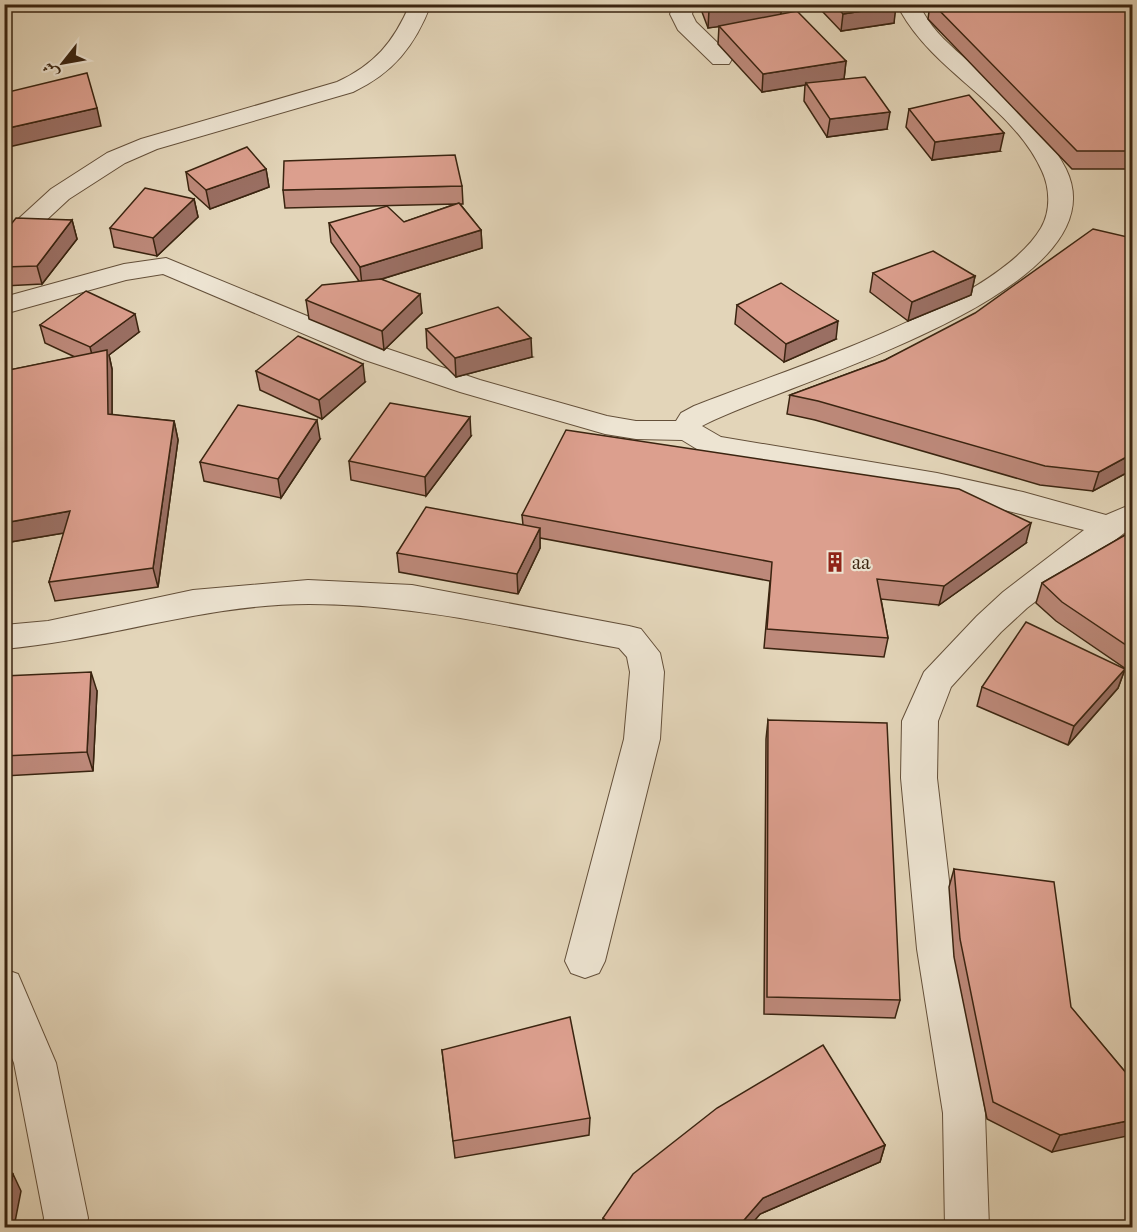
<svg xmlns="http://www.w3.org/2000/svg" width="1137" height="1232" viewBox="0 0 1137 1232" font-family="'IM FELL French Canon',Amiri,serif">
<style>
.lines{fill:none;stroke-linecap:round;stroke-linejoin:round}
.minor-casing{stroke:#64503a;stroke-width:2}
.minor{fill:#ede4d2;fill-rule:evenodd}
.wall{fill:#bd897a;stroke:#3a2410;stroke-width:1.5}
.shaded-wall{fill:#9a6f63;stroke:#3a2410;stroke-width:1.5}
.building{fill:#dc9f8e;stroke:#3a2410;stroke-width:1.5}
.labels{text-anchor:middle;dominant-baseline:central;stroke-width:4.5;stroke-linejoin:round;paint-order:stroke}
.poi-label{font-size:20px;fill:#3a2410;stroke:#ede4d2;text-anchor:start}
</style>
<rect width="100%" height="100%" fill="#e3d5b9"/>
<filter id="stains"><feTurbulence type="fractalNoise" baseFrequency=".00333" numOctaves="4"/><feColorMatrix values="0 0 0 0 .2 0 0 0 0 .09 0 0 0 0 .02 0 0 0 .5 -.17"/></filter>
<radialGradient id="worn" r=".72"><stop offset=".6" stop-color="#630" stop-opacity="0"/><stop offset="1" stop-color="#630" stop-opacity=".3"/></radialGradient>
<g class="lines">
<g class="minor-casing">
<g id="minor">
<path d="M410,4H431C415,46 393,73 353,92L157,149L125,163L69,199L13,251L4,254V232L51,189L107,153L141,139L337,82C374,65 394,42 410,4Z"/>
<path d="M674,4H695L692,14L696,22L729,54L732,59L729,64H713L678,30L670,14Z"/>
<path d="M906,4H927L923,12C934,32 952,47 969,62C1004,94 1044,126 1066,169C1127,294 776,385 702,426L721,437L937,473L1023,492L1106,515L1132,504V527L1027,608L1001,632L951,687L938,721L937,778L957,949L985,1113L989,1228H945L943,1113L917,949L901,778L902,721L924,672L977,616L1003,592L1084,530L937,493L721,456L700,451L682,440L636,439L605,434L460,392L365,360L163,274L126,280L4,314V297L124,264L166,258L385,348L480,380L607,416L636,421H676L681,413L694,406C779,372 996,305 1041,228C1051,211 1050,188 1042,171C1012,105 936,74 901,12Z"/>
<path d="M308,580L412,585L629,626L641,629L660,653L664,672L660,739L605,961L599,973L585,978L571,973L565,961L624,739L630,672L627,657L619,648C516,629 414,604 309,604C205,604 107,640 4,649V625L48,621L193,590Z"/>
<path d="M4,969L18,974L56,1063L88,1218L86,1228H42L44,1218L14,1063L4,1038Z"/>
</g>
</g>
<use href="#minor" class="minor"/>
</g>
<g class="wall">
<path d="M357,4H372L367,9Z"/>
<path d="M699,4H782L781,14L846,61L844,79L833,80L887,129L827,137L804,101L805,85L762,92L718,44L719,26H720L708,28Z"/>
<path d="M823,4H895L894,23L841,31L822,11Z"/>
<path d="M930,4H1132V169H1072L928,19Z"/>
<path d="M909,109L1000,151L932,160L906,127Z"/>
<path d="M266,169L269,187L210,209L189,190L186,172Z"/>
<path d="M462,186L463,204H460L481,230L482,248L382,279L422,313L384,350L309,319L306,300L359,281L331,242L329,223L404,222L456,204L285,208L283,190Z"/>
<path d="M194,199L198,217L157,256L114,247L110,228Z"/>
<path d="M72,220L77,239L42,284L4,286V233Z"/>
<path d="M1132,238V470L1093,491L1040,485L815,420L787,414L790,395L885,360Z"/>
<path d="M873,273L975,276L971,295L908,321L870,292Z"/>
<path d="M737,305L836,339L784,362L735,324Z"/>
<path d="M40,325L139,332L109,355L112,369V415L174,421L178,440L158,587L55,601L49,582L64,533L4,543V371L75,357L45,343Z"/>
<path d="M426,329L532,357L456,377L427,348Z"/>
<path d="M256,371L365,382L322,419L260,390Z"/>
<path d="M471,436L426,496L351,480L349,461Z"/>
<path d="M320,439L281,498L204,481L200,462Z"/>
<path d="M522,515L1026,543L939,605L881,599L888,638L884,657L764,648L770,581L540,538V548L518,594L399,572L397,553L523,525Z"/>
<path d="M1132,531V673L1056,621L1036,603L1042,583Z"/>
<path d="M1125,669L1118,688L1068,745L977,706L982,687Z"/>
<path d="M4,676L97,691L93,771L4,776Z"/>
<path d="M768,720L900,1000L895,1018L764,1014L766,739Z"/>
<path d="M954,869L1132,1080L1052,1152L987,1119L954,957L949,887Z"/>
<path d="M442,1050L590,1118L589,1135L455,1158Z"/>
<path d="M885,1145L880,1162L760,1214L749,1227H602L603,1218Z"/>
</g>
<g class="shaded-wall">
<path d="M759,4H782L780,19L708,28L709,10Z"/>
<path d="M896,6L894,23L841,31L843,14Z"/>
<path d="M846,61L844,79L807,85L806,83L805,85L762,92L763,74Z"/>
<path d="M97,108L101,126L4,148V129Z"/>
<path d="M890,112L887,129L827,137L830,119Z"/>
<path d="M1004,133L1000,151L932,160L935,142Z"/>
<path d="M266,169L269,187L210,209L206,190Z"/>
<path d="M194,199L198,217L157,256L153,238Z"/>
<path d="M72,220L77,239L42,284L37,266Z"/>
<path d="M481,230L482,248L362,285L360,267Z"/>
<path d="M975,276L971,295L908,321L912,302Z"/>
<path d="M420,294L422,313L384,350L382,331Z"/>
<path d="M135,314L139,332L109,355L112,369V433L90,347Z"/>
<path d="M838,321L836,339L784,362L786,344Z"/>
<path d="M531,338L532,357L456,377L455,358Z"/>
<path d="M363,364L365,382L322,419L319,400Z"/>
<path d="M470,417L471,436L426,496L425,477Z"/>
<path d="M317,420L320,439L281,498L278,479Z"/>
<path d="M174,421L178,440L158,587L153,568Z"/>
<path d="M1132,454V470L1093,491L1099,472Z"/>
<path d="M70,511L76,531L4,543V523Z"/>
<path d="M1031,523L1026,543L939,605L944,586Z"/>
<path d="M540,528V548L518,594L517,574Z"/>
<path d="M1125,669L1118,688L1068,745L1074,726Z"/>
<path d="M91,672L97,691L93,771L87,752Z"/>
<path d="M1132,1120V1135L1052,1152L1060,1135Z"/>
<path d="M885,1145L880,1162L760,1214L749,1227H738L763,1198Z"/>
<path d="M13,1174L21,1191L14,1227H4V1216Z"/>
</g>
<g class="building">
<path d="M707,4H759L709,10Z"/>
<path d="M834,4H895L896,6L843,14Z"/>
<path d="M933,4H1132V151H1077Z"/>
<path d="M797,11L846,61L763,74L719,26Z"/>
<path d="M87,73L97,108L4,129V93Z"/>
<path d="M865,77L890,112L830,119L806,83Z"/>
<path d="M969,95L1004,133L935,142L909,109Z"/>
<path d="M247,147L266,169L206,190L186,172Z"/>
<path d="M455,155L462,186L283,190L284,161Z"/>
<path d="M145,188L194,199L153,238L110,228Z"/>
<path d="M459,203L481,230L360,267L329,223L387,206L404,222Z"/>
<path d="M16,218L72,220L37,266L4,267V233Z"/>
<path d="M1093,229L1132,238V454L1099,472L1045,466L818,401L790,395L885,360L975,313Z"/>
<path d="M933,251L975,276L912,302L873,273Z"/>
<path d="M381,279L420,294L382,331L306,300L322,285Z"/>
<path d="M781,283L838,321L786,344L737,305Z"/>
<path d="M86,291L135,314L90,347L40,325Z"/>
<path d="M498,307L531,338L455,358L426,329Z"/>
<path d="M298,336L363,364L319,400L256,371Z"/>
<path d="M107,350L108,414L174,421L153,568L49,582L70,511L4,523V371Z"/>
<path d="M390,403L470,417L425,477L349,461Z"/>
<path d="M238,405L317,420L278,479L200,462Z"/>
<path d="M566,430L959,489L1031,523L944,586L877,579L888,638L767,629L772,562L522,515Z"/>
<path d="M426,507L540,528L517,574L397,553Z"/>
<path d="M1132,531V649L1062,602L1042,583Z"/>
<path d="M1026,622L1125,669L1074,726L982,687Z"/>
<path d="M91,672L87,752L4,756V676Z"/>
<path d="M768,720L887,723L900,1000L767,997Z"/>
<path d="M954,869L1054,882L1071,1007L1132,1080V1120L1060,1135L993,1102L960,939Z"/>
<path d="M570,1017L590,1118L453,1141L442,1050Z"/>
<path d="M823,1045L885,1145L763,1198L738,1227H614L603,1218L633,1174L717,1108Z"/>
<path d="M13,1174L4,1216V1175Z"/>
</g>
<defs>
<g id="building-bare" transform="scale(1.62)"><path d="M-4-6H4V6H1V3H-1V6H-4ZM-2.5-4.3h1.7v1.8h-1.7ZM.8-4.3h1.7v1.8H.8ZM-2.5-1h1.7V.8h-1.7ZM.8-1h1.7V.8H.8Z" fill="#8f2418" stroke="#ede4d2" stroke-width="2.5" paint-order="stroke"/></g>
</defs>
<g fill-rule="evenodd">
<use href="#building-bare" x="835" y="562"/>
</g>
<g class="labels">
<g class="poi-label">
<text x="852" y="562">aa</text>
</g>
</g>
<rect width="1137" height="1232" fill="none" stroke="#e3d5b9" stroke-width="24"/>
<rect x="6" y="6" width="1125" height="1220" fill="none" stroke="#3a2410" stroke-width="3"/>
<rect x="12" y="12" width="1113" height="1208" fill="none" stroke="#3a2410" stroke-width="1.5"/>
<g transform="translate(63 63) rotate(239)" stroke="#ede4d2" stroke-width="4.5" paint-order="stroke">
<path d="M0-4.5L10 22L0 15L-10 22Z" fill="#3a2410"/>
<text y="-9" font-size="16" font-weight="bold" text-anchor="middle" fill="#3a2410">ش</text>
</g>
<rect width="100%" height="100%" filter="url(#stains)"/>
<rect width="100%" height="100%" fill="url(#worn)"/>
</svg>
